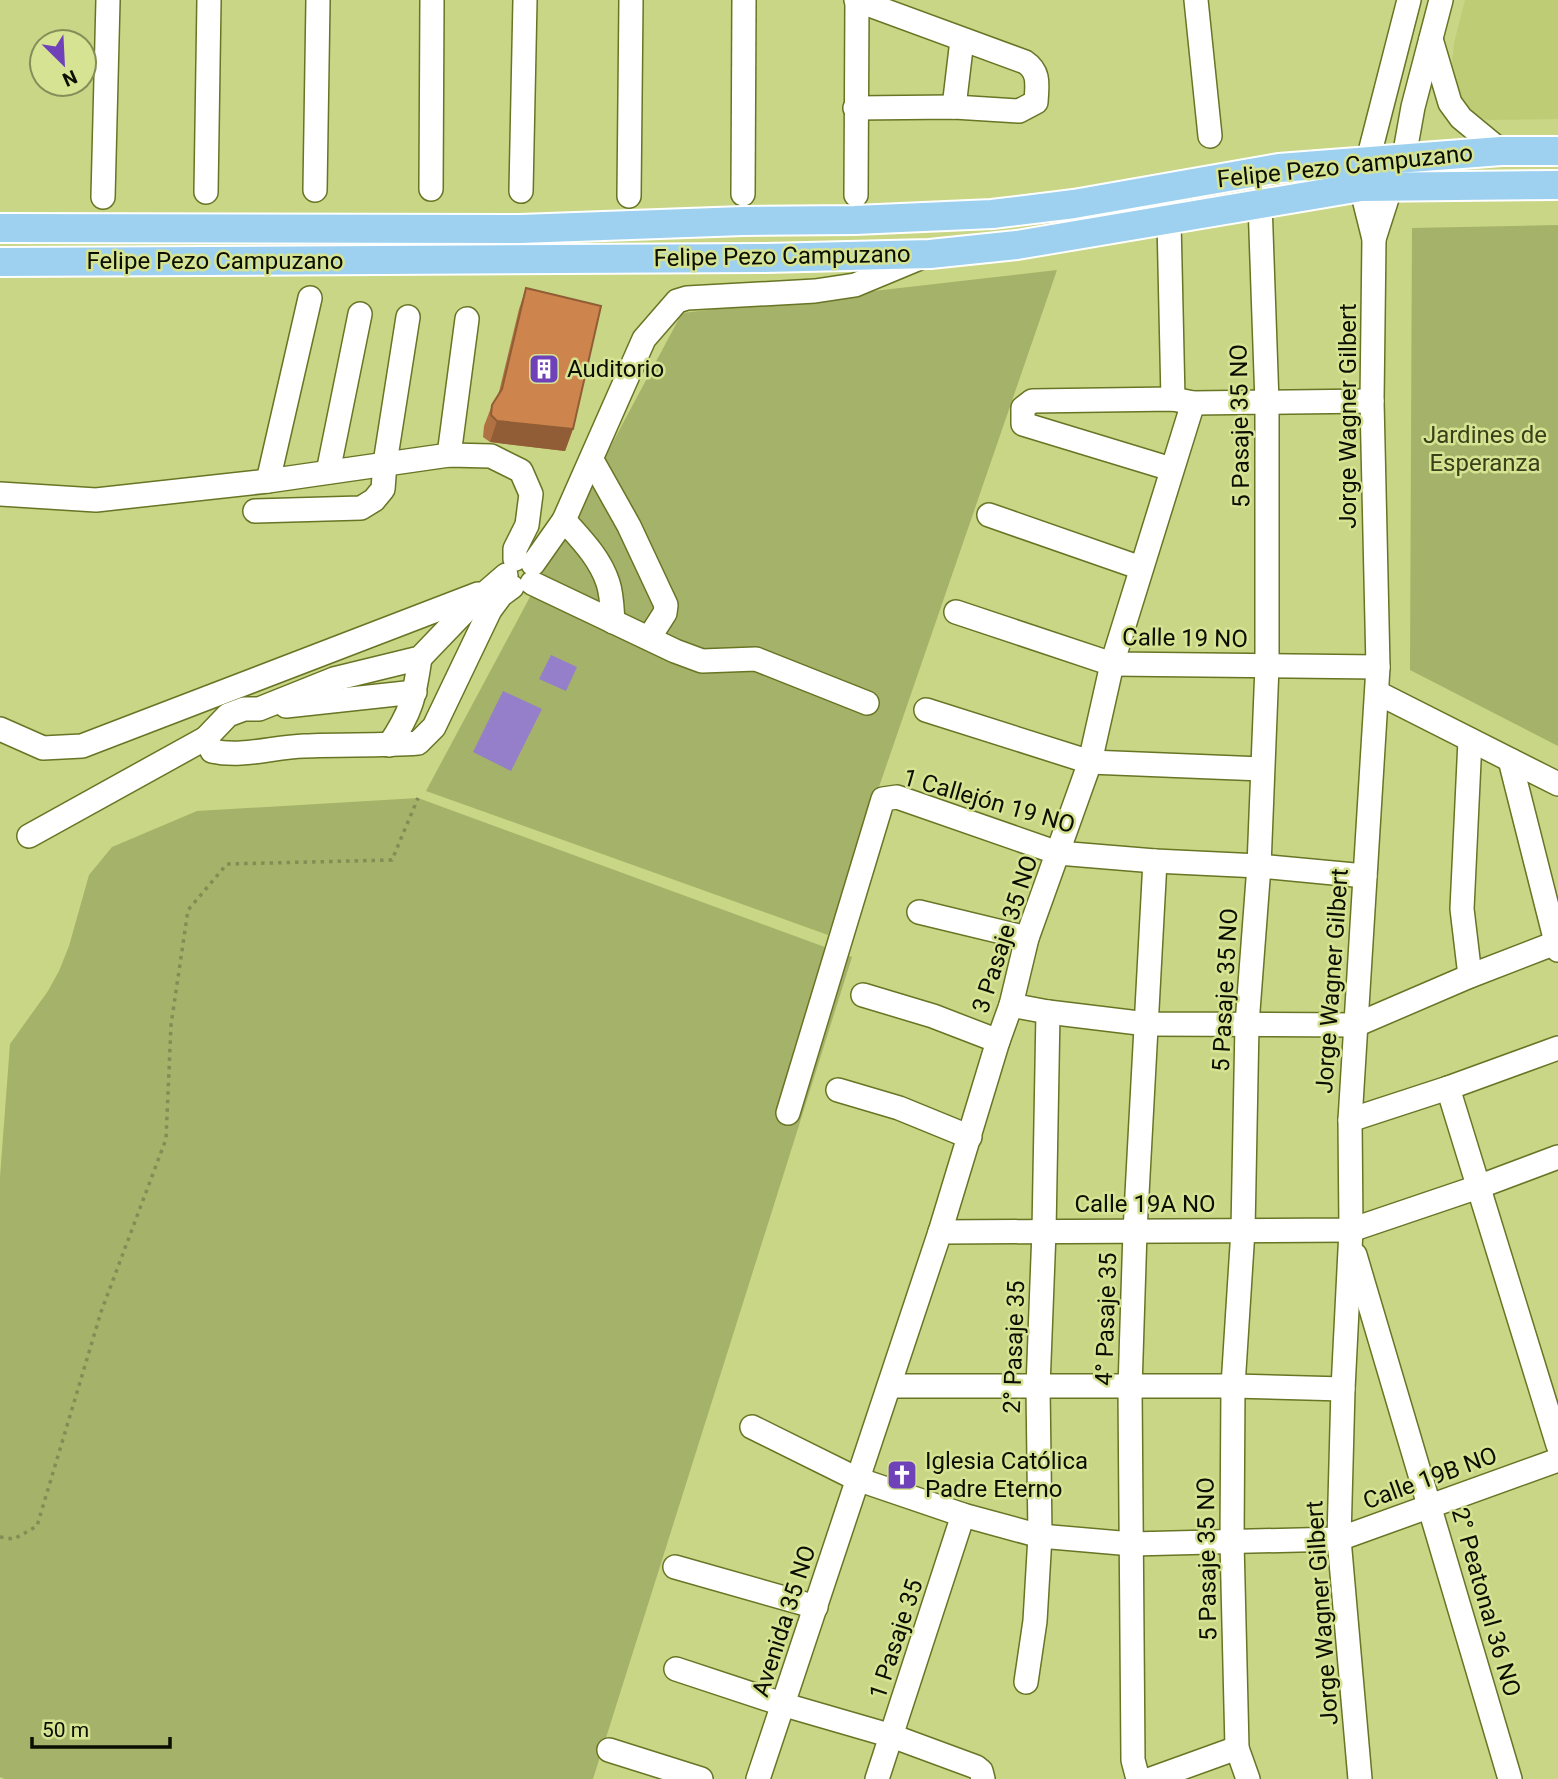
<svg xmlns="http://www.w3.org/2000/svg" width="1558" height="1779" viewBox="0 0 1558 1779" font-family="Roboto,sans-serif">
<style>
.built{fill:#becd75}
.green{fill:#a5b269}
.water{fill:#957eca}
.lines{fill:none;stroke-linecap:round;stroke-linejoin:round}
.minor-casing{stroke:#697424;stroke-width:26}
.major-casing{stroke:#fff;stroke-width:32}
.path{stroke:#838c55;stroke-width:3.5;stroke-dasharray:3.5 5;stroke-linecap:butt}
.minor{stroke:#fff;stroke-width:23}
.major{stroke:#9ed1ef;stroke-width:28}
.wall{fill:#b07242}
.shaded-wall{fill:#905d36}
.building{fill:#cd854d;stroke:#905d36;stroke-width:2}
.labels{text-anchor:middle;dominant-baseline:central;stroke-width:5;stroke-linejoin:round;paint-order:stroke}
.street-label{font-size:24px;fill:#0b0e00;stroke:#d5e393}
.poi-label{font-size:24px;fill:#0b0e00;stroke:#d5e393;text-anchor:start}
.park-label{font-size:24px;fill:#393f19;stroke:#d5e393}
</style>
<rect width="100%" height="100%" fill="#c8d686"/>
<path class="built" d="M1465,0H1558V119L1488,120L1471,116L1459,103L1452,64L1454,43Z"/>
<g class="green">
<path d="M1558,225V746L1410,670L1412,228Z"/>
<path d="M1057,270L828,935L426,791L682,313Z"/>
<path d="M418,798L852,957L593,1779H5L0,1777V1177L10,1044L48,991L59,971L69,946L89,875L112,847L197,811Z"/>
</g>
<g class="water">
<path d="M551,655L577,667L566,691L539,679Z"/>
<path d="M503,691L542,709L511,771L473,752Z"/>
</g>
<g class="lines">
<g class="minor-casing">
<g id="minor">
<path d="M1196,0L1210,136"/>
<path d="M1431,39L1450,103L1461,118L1501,151"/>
<path d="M954,107L962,40"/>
<path d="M855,108L954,107L1019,111L1036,102C1037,85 1040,72 1025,62L856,0"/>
<path d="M431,189L432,0"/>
<path d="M315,190L318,0"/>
<path d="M521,191L525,0"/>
<path d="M206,192L209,0"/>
<path d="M743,194L744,0"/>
<path d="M856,195L857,0"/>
<path d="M629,196L631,0"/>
<path d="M103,197L108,0"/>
<path d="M1169,221L1173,399"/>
<path d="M1374,239L1391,186L1404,157L1413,107L1441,0"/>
<path d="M449,455L467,319"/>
<path d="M592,460L629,526L666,605L665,613L649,638"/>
<path d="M1171,469L1023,424V408L1032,401L1173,399L1193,403L1372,401"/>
<path d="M328,472L360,314"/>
<path d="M268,481L310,298"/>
<path d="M0,494L96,500L268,481L449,455L491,456L521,471L531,494L527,525L515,549V559"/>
<path d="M255,511L361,508L374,500L383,489L385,463L408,317"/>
<path d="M989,515L1141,568"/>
<path d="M564,520C581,539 600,558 608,583C612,595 612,609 613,622"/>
<path d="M533,564L564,520L644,339L677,301L687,298L815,291L855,285L920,258"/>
<path d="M532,583L675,651L702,661L756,659L867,703"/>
<path d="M956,612L1112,664L1378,667"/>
<path d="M1378,693L1558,784"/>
<path d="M286,706L415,692"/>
<path d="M926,710L1090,762L1262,769"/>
<path d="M0,729L43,748L82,746L478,594"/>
<path d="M206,738L212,751C242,758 273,747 304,746C342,744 380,746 418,743L434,727L490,610L501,595L512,587"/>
<path d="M1470,740L1462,909L1470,976"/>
<path d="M389,745C412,711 414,698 420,658"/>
<path d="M1510,760L1558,950"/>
<path d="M29,836L206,738L228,715L244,709H259L334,679L420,658L468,608L506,575"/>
<path d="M919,912L1027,938"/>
<path d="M863,995L933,1016L998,1041"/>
<path d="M1011,1005L1048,1012L1147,1024L1356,1025L1470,976L1558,942"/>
<path d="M1448,1088L1558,1445"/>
<path d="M838,1090L899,1108L970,1137"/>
<path d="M788,1113L883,799L897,797L1058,853L1155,861L1259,866L1365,876"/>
<path d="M1350,1120L1448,1088L1558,1048"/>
<path d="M940,1232L1351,1230L1478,1187L1558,1157"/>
<path d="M1355,1255L1510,1779"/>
<path d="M890,1386H1233L1343,1389"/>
<path d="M752,1427L857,1479L963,1515L1040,1536L1132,1544L1339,1539L1558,1460"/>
<path d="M675,1567L816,1607"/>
<path d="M676,1669L785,1705L892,1736L976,1767L981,1771L983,1779"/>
<path d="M1026,1682L1035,1621L1040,1536L1038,1387L1044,1231L1048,1012"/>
<path d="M609,1750L701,1779"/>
<path d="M758,1779L940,1232L998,1041L1011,1005L1027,938L1090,762L1112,664L1193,403"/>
<path d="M877,1779L963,1515"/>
<path d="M1138,1779L1133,1760L1130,1388L1135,1231L1155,861"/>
<path d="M1151,1779L1237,1748"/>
<path d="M1248,1779L1237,1748L1232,1542L1233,1386L1243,1230L1247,1024L1259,866L1267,666V403L1260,203"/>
<path d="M1360,1779L1339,1539L1343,1389L1351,1230L1350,1120L1378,667L1372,401L1374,239L1361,187L1409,0"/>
</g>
</g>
<g class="major-casing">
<g id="major">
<path d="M0,228L520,229L743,221L855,220L992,214L1074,204L1279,168L1501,151H1558"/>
<path d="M0,262L765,258L930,254L1017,245L1361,187L1558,185"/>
</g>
</g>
<path class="path" d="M0,1537L14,1539L37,1526L101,1312L166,1139L171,1025L188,910L227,864L392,860L418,798"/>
<use href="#minor" class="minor"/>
<use href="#major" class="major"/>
</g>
<path class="wall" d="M526,288L573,429L565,451L490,442L483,437L484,426L492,405L498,396L519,309Z"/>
<path class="shaded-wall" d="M497,421L573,429L565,451L490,442Z"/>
<path class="building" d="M526,288L601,306L573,429L497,421L491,415L492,405L502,389Z"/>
<defs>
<g id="building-square" transform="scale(1.575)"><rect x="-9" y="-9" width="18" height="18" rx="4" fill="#7042ba" stroke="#d5e393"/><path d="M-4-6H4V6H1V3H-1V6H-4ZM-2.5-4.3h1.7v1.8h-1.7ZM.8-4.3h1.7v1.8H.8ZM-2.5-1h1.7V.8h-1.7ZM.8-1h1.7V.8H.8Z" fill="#fff"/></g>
<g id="church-square" transform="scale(1.575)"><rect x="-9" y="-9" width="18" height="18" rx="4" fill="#7042ba" stroke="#d5e393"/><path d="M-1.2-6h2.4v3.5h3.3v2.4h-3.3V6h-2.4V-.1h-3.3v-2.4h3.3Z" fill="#fff"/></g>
</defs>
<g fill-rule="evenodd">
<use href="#building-square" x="544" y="369"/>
<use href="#church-square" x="902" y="1475"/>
</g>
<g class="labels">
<g class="street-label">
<text transform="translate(1345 166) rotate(-6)">Felipe Pezo Campuzano</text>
<text transform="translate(782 256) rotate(-1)">Felipe Pezo Campuzano</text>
<text x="215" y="261">Felipe Pezo Campuzano</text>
<text transform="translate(1348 416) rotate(-90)">Jorge Wagner Gilbert</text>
<text transform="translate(1240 426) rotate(-91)">5 Pasaje 35 NO</text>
<text transform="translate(1185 638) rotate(1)">Calle 19 NO</text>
<text transform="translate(989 801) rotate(16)">1 Callejón 19 NO</text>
<text transform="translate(1005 934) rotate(-72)">3 Pasaje 35 NO</text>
<text transform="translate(1332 981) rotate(-86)">Jorge Wagner Gilbert</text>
<text transform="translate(1225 990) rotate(-87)">5 Pasaje 35 NO</text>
<text x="1145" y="1204">Calle 19A NO</text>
<text transform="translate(1106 1319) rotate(-88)">4° Pasaje 35</text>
<text transform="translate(1014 1347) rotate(-88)">2° Pasaje 35</text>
<text transform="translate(1430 1478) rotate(-20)">Calle 19B NO</text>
<text transform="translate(1207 1559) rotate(-91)">5 Pasaje 35 NO</text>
<text transform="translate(1486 1602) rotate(74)">2° Peatonal 36 NO</text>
<text transform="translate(1322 1613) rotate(-94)">Jorge Wagner Gilbert</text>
<text transform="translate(784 1621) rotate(-72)">Avenida 35 NO</text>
<text transform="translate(896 1639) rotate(-72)">1 Pasaje 35</text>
</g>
<g class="poi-label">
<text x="567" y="369">Auditorio</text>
<text x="925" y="1461">Iglesia Católica<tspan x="925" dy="28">Padre Eterno</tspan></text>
</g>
<g class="park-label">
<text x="1485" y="435">Jardines de<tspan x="1485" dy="28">Esperanza</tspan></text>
</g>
</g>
<g transform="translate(63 63) rotate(156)"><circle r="33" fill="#d5e393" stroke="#848e58" stroke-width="2"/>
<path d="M0-5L12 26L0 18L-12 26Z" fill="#7042ba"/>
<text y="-10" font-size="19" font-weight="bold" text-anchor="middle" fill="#0b0e00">N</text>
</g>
<path d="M32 1737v10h138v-10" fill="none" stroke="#0b0e00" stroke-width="3.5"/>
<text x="42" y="1737" font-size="21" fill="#0b0e00" stroke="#d5e393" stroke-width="5" paint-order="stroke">50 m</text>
</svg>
